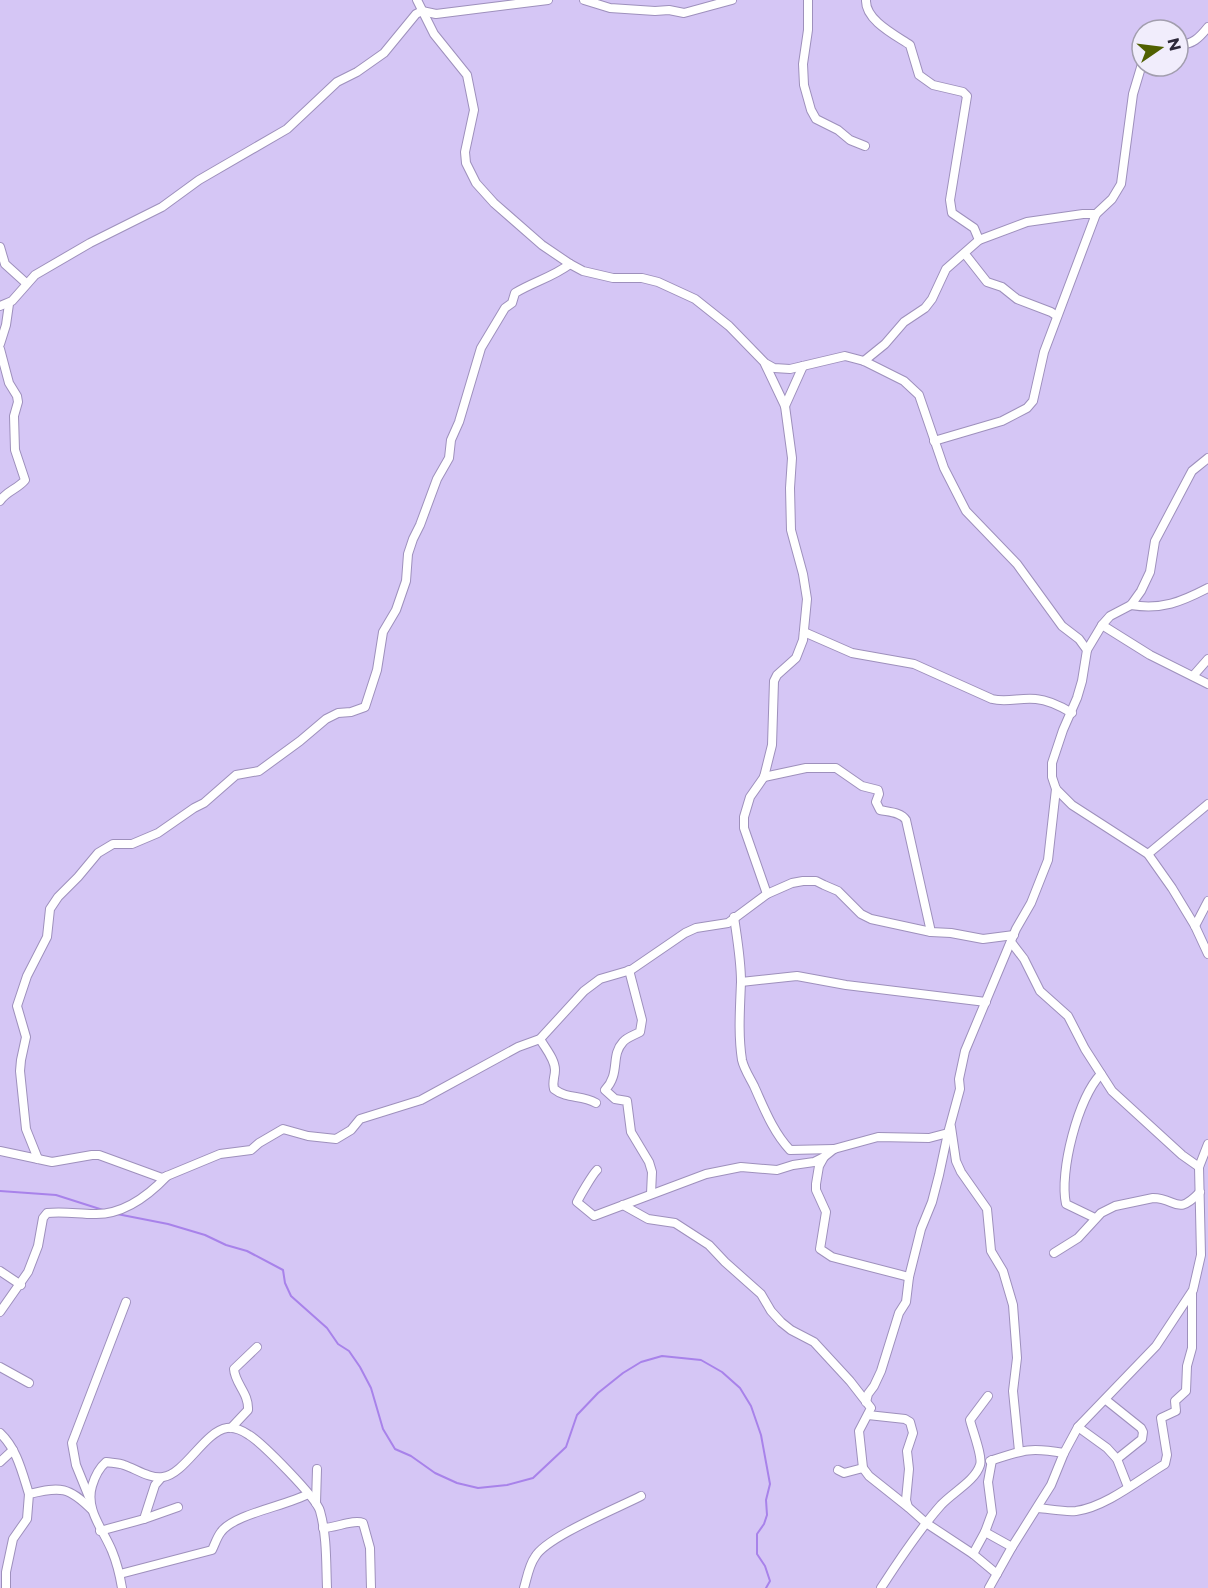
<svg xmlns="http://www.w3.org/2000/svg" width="1208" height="1588" viewBox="0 0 1208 1588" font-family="Montserrat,sans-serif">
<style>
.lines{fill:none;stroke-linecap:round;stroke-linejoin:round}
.stream{stroke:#a882ea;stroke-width:2}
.minor-casing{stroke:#9e90bc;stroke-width:10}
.minor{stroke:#fff;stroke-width:8}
</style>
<rect width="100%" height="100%" fill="#d5c6f5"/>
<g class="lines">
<g class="stream">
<path d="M0,1191L56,1195L103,1210"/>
<path d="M117,1214L168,1224L205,1235L226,1245L247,1251L283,1270L285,1283L291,1296L327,1328L338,1344L349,1351L360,1367L371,1388L383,1429L395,1449L411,1456L435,1473L457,1483L478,1488L507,1485L533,1478L566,1447L577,1415L598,1393L623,1373L641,1362L662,1356L701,1360L722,1372L740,1388L751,1406L761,1435L770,1484L766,1500L767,1515L764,1524L757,1534V1554L765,1566L770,1581L766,1588"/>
</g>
<g class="minor-casing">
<g id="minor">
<path d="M417,0L434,34L467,75L474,110L465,152L466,163L476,183L494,203L542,245L570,264L583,271L613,278H642L658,282L695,299L729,326L765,363L774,368L790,369L845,356L864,361L904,381L919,395L944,468L966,511L1017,564L1062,626L1079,639L1087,650L1082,681L1077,698L1063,730L1052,763V777L1056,789L1072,805L1148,854L1172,888L1195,926L1208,954"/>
<path d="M584,0L610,8L655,11L669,10L684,13L732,0"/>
<path d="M808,0V30L803,64L804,85L811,110L816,119L838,130L850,140L865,146"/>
<path d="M866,0C865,20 895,35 910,45L919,75L933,85L963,92L967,96L950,200L952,213L974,228L979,240"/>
<path d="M1178,44C1192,46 1200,37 1208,27"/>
<path d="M0,247L5,264L26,283"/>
<path d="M965,254L987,282L1002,287L1017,299L1051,312L1057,316"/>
<path d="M0,306L12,301L35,275L90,243L162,207L199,180L287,129L337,82L357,72L384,53L416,14L422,11L436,14L548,0"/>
<path d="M0,344L6,325L9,304"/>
<path d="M0,349L9,383L17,396L18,402L14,416L15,450L25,480C18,489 6,491 0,501"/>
<path d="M864,361L885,344L904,322L925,308L932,299L946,269L979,240L1027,222L1083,214H1096"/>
<path d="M765,364L785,406L792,458L790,488L791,530L803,574L807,599L803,640L796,658L777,675L774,681L772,745L764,777L750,797L744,817V828L767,894"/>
<path d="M785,406L803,366"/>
<path d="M934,441L1002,421L1027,408L1033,401L1044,352L1096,214L1112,199L1121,184L1133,94L1142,64"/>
<path d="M1131,605C1162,610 1181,602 1208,588"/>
<path d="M1102,625L1150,655L1208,684"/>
<path d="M804,632L852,653L914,664L992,699C1007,703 1021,697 1036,699C1048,700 1062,707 1072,713"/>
<path d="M1087,650L1102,625L1110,616L1131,605L1141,591L1150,572L1155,541L1192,471L1208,458"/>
<path d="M1193,676L1208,659"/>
<path d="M764,777L806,768H836L862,786L878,790L879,794L876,802L880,810C889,812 901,812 906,820L931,932"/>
<path d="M1148,854L1208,804"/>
<path d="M734,917C737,938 741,960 741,982C740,1008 738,1035 742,1060C744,1069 750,1078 754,1086C764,1108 773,1132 790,1150L834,1149"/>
<path d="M1195,926L1208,901"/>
<path d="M1011,942L1024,959L1040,991L1068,1016L1085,1049L1112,1091L1182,1155L1199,1167"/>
<path d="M629,970L642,1020L640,1032C635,1035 627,1037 623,1042C610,1056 621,1073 605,1090L615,1099L627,1101L631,1132L649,1162L652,1172L651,1194"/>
<path d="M741,982L797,976L846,985L986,1002"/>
<path d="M540,1039C545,1048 555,1059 555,1070C555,1077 552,1081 554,1089C568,1100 581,1094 596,1103"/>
<path d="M951,1127L956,1161L961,1172L987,1209L991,1251L1003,1271L1013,1305L1017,1358L1013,1391L1019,1451"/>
<path d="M0,1151L52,1162L92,1155H99L162,1178L220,1154L251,1150L259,1143L283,1129L308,1136L336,1139L351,1130L360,1119L421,1100L518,1047L540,1039L584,991L600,979L631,970L685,933L696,928L728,923L767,894L792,883L803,881H816L824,885L838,891L861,914L871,919L931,932L951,933L983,939L1014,935"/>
<path d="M824,1157L819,1166L816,1184V1190L826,1212L820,1249L832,1257L909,1277"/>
<path d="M38,1159L26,1129L20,1071L21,1060L26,1037L17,1006L27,976L47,937L50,909L58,897L78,877L98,853L113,844H132L158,833L194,808L204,803L236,775L259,771L300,741L326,719L338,713L351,712L365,707L377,670L383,632L396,610L406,581L408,554L413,539L420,525L437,479L449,458L451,440L459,422L481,348L505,308L512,303L515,293C533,282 553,277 570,264"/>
<path d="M597,1170C592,1175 580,1196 577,1202L594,1216L706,1174L741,1167L777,1170L793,1165L814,1162L824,1157L834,1149L878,1137L929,1138L948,1133L960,1089L959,1079L965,1051L1016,929L1031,903L1048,860L1056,789"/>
<path d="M623,1205L648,1219L675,1223L709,1245L725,1262L761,1294L771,1311L781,1322L791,1330L814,1342L850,1381L871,1408L859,1431L863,1468L869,1476L908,1507"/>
<path d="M1095,1218L1066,1204C1059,1172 1078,1098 1101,1074"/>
<path d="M1054,1253L1078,1238L1101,1213L1115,1206L1153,1198C1177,1198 1176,1217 1200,1192"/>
<path d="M0,1271L21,1285"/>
<path d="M0,1312L28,1272L38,1246L43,1218L47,1213C63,1211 79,1214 94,1214C123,1215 148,1196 167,1176"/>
<path d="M0,1367L29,1383"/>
<path d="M1106,1400L1141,1428L1143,1432L1142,1439L1117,1459"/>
<path d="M866,1402L868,1394L874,1386L881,1371L899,1313L906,1302L909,1277L921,1229L932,1202L939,1175L948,1133"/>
<path d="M868,1415L905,1419L910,1422L913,1433L907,1451L909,1469L906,1500L908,1507L926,1523L973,1554L997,1574"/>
<path d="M1078,1427L1107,1448L1117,1459L1128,1487"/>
<path d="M231,1428L248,1410C249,1393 235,1384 234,1369L257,1347"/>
<path d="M0,1433C17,1449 22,1472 29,1494"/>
<path d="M990,1461C1023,1450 1029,1447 1064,1453"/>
<path d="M0,1462L13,1450"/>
<path d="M838,1470L844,1473L863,1468"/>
<path d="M89,1497L76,1465L72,1443L126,1302"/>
<path d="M316,1503L317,1469"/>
<path d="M1038,1508C1050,1509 1064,1512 1076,1511C1106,1507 1140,1479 1165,1464L1167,1455L1161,1418L1176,1411L1175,1401L1186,1391L1187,1366L1192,1348V1294"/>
<path d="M144,1519L178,1507"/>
<path d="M323,1528C335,1528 354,1519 363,1523L370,1548L371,1588"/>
<path d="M100,1531L144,1519L155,1485L161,1478"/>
<path d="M985,1532L1012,1547"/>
<path d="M973,1554L985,1532L992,1513L988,1482L992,1460"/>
<path d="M120,1574L212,1550C215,1544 217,1537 221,1532C234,1514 286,1506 308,1494"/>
<path d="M6,1588V1572L13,1539L27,1519L29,1494C61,1486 69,1487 92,1510"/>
<path d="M122,1588C120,1576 117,1563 112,1551C103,1529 85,1510 92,1486C95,1476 99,1468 106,1462C112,1463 119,1463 124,1465C136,1469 150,1479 163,1477C185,1474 205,1431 227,1428C234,1427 243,1431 249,1435C262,1443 316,1497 320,1511C327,1536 326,1563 327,1588"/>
<path d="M524,1588C527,1578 529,1565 535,1557C546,1537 618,1508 641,1496"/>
<path d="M881,1588C899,1560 919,1530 941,1505C953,1492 975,1481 980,1465C983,1457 972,1429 970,1420L988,1396"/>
<path d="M989,1588L1012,1547L1051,1485L1064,1453L1078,1427L1156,1346L1193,1290L1201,1255L1199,1167L1208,1144"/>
</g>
</g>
<use href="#minor" class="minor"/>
</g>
<g transform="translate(1160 48) rotate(76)"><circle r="28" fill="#f1edfc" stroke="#a29eae" stroke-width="1.5"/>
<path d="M0-4.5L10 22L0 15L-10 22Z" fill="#516001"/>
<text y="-9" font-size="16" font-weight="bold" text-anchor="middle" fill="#2c2738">N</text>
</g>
</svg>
